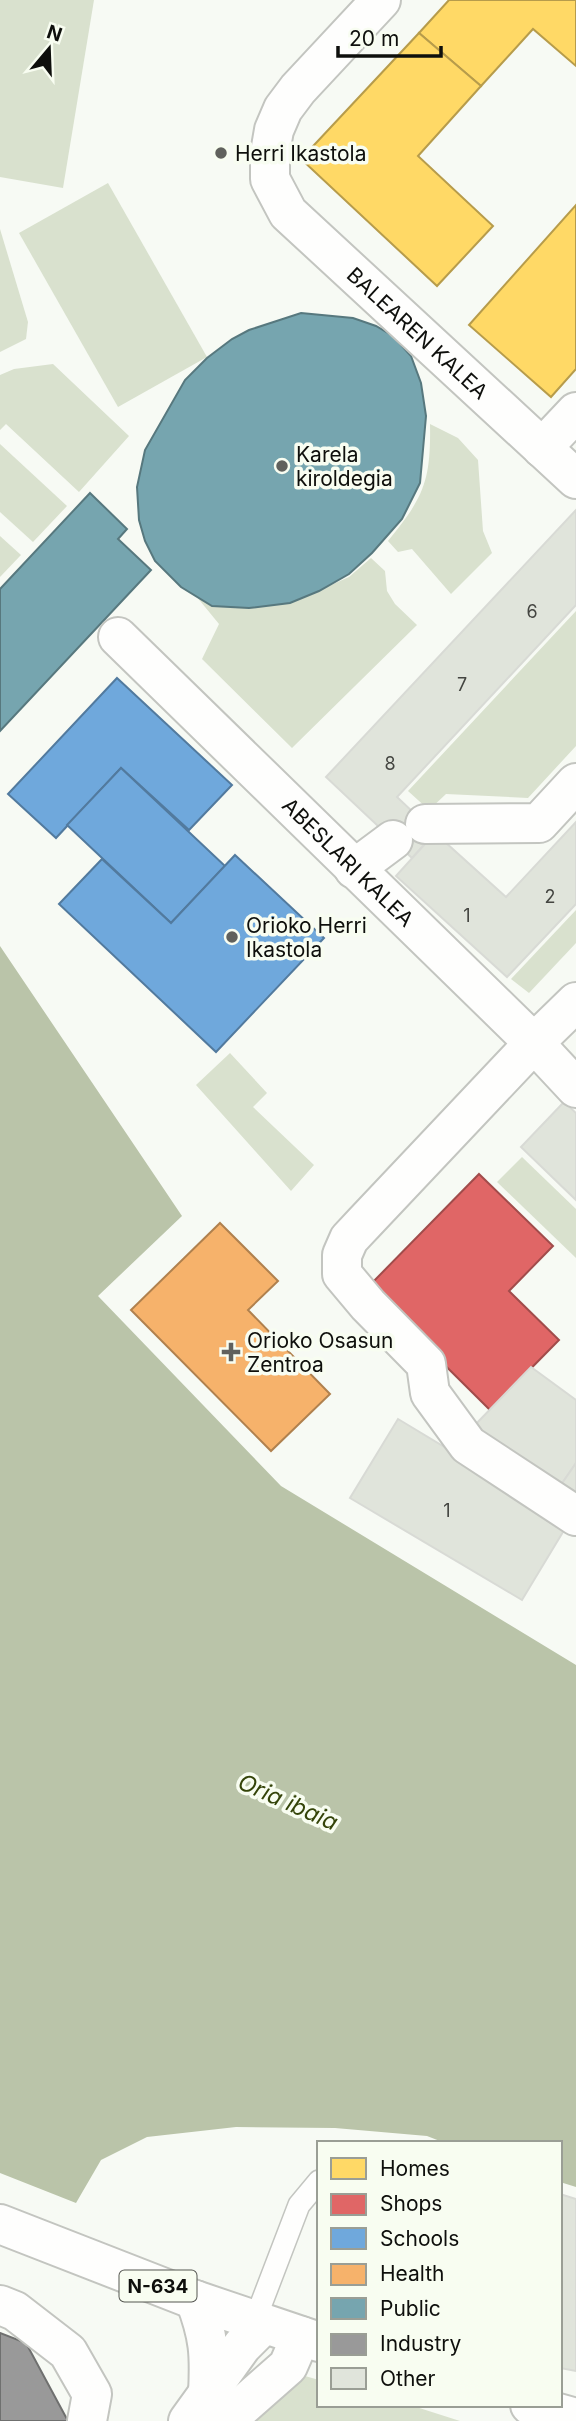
<svg xmlns="http://www.w3.org/2000/svg" width="576" height="2421" viewBox="0 0 576 2421" font-family="Inter,sans-serif">
<style>
.green{fill:#d9e1ce}
.water{fill:#bac4a9}
.homes{fill:#ffd966;stroke:#b79c4b;stroke-width:2}
.shops{fill:#e06666;stroke:#a14c4b;stroke-width:2}
.schools{fill:#6fa8dc;stroke:#527a9e;stroke-width:2}
.health{fill:#f6b26b;stroke:#b0814e;stroke-width:2}
.public{fill:#76a5af;stroke:#57787e;stroke-width:2}
.industry{fill:#999;stroke:#6f706f;stroke-width:2}
.building{fill:#e0e4db;stroke:#d8dad5;stroke-width:2}
.lines{fill:none;stroke-linecap:round;stroke-linejoin:round}
.lane-casing{stroke:#c3c5c0;stroke-width:24}
.street-casing{stroke:#c3c5c0;stroke-width:42}
.secondary-casing{stroke:#c3c5c0;stroke-width:42}
.highway-casing{stroke:#c3c5c0;stroke-width:42}
.lane{stroke:#fefefd;stroke-width:21}
.street{stroke:#fefefd;stroke-width:38}
.secondary{stroke:#fefefd;stroke-width:38}
.highway{stroke:#fefefd;stroke-width:38}
.poi-dot{fill:#60615d;stroke:#f8fdf1;stroke-width:2.5}
.labels{text-anchor:middle;dominant-baseline:central;stroke-width:7;stroke-linejoin:round;paint-order:stroke}
.number-label{font-size:18px;fill:#444541}
.shield{fill:#f8fdf1;stroke:#545651;stroke-width:2}
.shield-label{font-size:19px;font-weight:bold;fill:#0e0f0c}
.poi-label{font-size:21px;fill:#0e0f0c;stroke:#f8fdf1;text-anchor:start}
.street-label{font-size:21px;fill:#0e0f0c;stroke:#f8fdf1}
.water-label{font-size:23px;font-style:italic;fill:#344409;stroke:#f8fdf1}
</style>
<rect width="100%" height="100%" fill="#f7faf4"/>
<g class="green">
<path d="M0,0H94L63,188L0,177Z"/>
<path d="M108,183L207,357L118,407L19,233Z"/>
<path d="M0,229L28,322L26,339L0,352Z"/>
<path d="M53,364L129,436L79,492L6,424L0,430V375L14,369Z"/>
<path d="M430,424L458,438L478,460L483,531L492,553L451,594L412,549L398,552L388,541C424,497 431,481 430,424Z"/>
<path d="M0,444L67,506L33,542L0,512Z"/>
<path d="M0,536L21,555L0,577Z"/>
<path d="M371,558L385,571L387,591L395,604L417,625L292,748L202,659L219,624L196,596L290,603L349,577Z"/>
<path d="M576,611V746L528,798L446,794L429,810L408,791Z"/>
<path d="M576,910V943L529,993L511,979Z"/>
<path d="M230,1053L267,1093L253,1107L314,1165L291,1191L196,1085Z"/>
<path d="M522,1157L576,1209V1258L497,1182Z"/>
<path d="M298,2374L319,2380V2405H410L460,2421H244Z"/>
</g>
<path class="water" d="M0,946L182,1216L98,1296L281,1486L576,1665V2187L560,2182V2143H445L427,2136L335,2128L236,2127L147,2137L101,2160L76,2203L0,2173Z"/>
<g class="homes">
<path d="M449,0H576V66L533,29L481,86L419,33Z"/>
<path d="M419,33L481,86L418,156L493,226L437,286L301,159Z"/>
<path d="M576,205V369L551,397L469,325Z"/>
</g>
<path class="shops" d="M479,1174L553,1246L509,1291L559,1340L490,1410L367,1288Z"/>
<g class="schools">
<path d="M117,678L232,785L189,830L121,768L56,838L8,794Z"/>
<path d="M121,768L225,866L171,923L67,825Z"/>
<path d="M235,855L324,938L216,1052L59,904L102,859L171,923Z"/>
</g>
<path class="health" d="M220,1223L278,1281L248,1310L330,1394L271,1451L131,1310Z"/>
<g class="public">
<path d="M301,313L353,318L376,326L393,336L411,356L421,383L426,416L420,483L402,519L372,553L349,574L319,591L290,603L249,608L212,606L181,587L155,561L145,541L139,520L137,487L145,450L185,380L207,358L232,339L249,330Z"/>
<path d="M90,493L127,529L118,539L151,570L0,731V589Z"/>
</g>
<path class="industry" d="M0,2333L26,2343L68,2421H0Z"/>
<g class="building">
<path d="M576,510V605L397,797L435,833L412,858L326,777Z"/>
<path d="M576,822V904L507,977L396,876L435,833L506,897Z"/>
<path d="M564,1102L576,1113V1200L521,1147Z"/>
<path d="M531,1367L576,1400V1463L554,1495L474,1426Z"/>
<path d="M398,1419L569,1522L522,1600L350,1498Z"/>
<path d="M576,1463V1509L554,1495Z"/>
<path d="M560,2194L576,2199V2371L560,2368Z"/>
</g>
<g class="lines">
<g class="lane-casing">
<path id="lane" d="M255,2320L299,2205L319,2181"/>
</g>
<g class="street-casing">
<g id="street">
<path id="s1" d="M381,0L298,89L283,109L274,130L270,153V179L288,213L576,479"/>
<path d="M542,448L576,412"/>
<path id="s2" d="M118,637L534,1043L576,1088"/>
<path d="M425,824L539,823L576,783"/>
<path d="M354,869L393,840"/>
<path d="M576,1002L534,1043L364,1223L349,1239L342,1255V1274L368,1305L426,1364L430,1393L468,1445L576,1516"/>
<path d="M0,2305L15,2311L68,2352L92,2394L87,2421"/>
</g>
</g>
<g class="secondary-casing">
<g id="secondary">
<path d="M195,2300C209,2336 210,2355 208,2393"/>
<path d="M188,2421L242,2346L264,2324"/>
<path d="M212,2421L238,2410L288,2366L301,2336"/>
</g>
</g>
<g class="highway-casing">
<g id="highway">
<path d="M0,2224L195,2300L319,2342"/>
<path d="M530,2405L576,2418"/>
</g>
</g>
<use href="#lane" class="lane"/>
<use href="#street" class="street"/>
<use href="#secondary" class="secondary"/>
<use href="#highway" class="highway"/>
</g>
<g class="poi-dot">
<circle cx="221" cy="153" r="7"/>
<circle cx="282" cy="466" r="7"/>
<circle cx="232" cy="937" r="7"/>
<path d="M227.5 1341.5h7v7h7v7h-7v7h-7v-7h-7v-7h7z"/>
</g>
<g class="labels">
<g class="number-label">
<text x="532" y="611">6</text>
<text x="462" y="684">7</text>
<text x="390" y="763">8</text>
<text x="550" y="896">2</text>
<text x="467" y="915">1</text>
<text x="447" y="1510">1</text>
</g>
<rect class="shield" x="119.5" y="2270.5" width="77" height="31" rx="5"/>
<g class="shield-label">
<text x="158" y="2286">N-634</text>
</g>
<g class="poi-label">
<text x="235" y="153">Herri Ikastola</text>
<text x="296" y="454">Karela<tspan x="296" dy="24">kiroldegia</tspan></text>
<text x="246" y="925">Orioko Herri<tspan x="246" dy="24">Ikastola</tspan></text>
<text x="247" y="1340">Orioko Osasun<tspan x="247" dy="24">Zentroa</tspan></text>
</g>
<g class="street-label">
<text stroke="none"><textPath href="#s1" startOffset="434">BALEAREN KALEA</textPath></text>
<text stroke="none"><textPath href="#s2" startOffset="322">ABESLARI KALEA</textPath></text>
</g>
<g class="water-label">
<text transform="translate(288 1802) rotate(24)">Oria ibaia</text>
</g>
</g>
<rect x="317" y="2141" width="245" height="266" fill="#f8fdf1" stroke="#9a9e95" stroke-width="2"/>
<rect x="331" y="2158" width="35" height="21" fill="#ffd966" stroke="#9a9e95" stroke-width="2"/>
<text x="380" y="2176" font-size="21" fill="#0e0f0c">Homes</text>
<rect x="331" y="2194" width="35" height="21" fill="#e06666" stroke="#9a9e95" stroke-width="2"/>
<text x="380" y="2211" font-size="21" fill="#0e0f0c">Shops</text>
<rect x="331" y="2228" width="35" height="21" fill="#6fa8dc" stroke="#9a9e95" stroke-width="2"/>
<text x="380" y="2246" font-size="21" fill="#0e0f0c">Schools</text>
<rect x="331" y="2264" width="35" height="21" fill="#f6b26b" stroke="#9a9e95" stroke-width="2"/>
<text x="380" y="2281" font-size="21" fill="#0e0f0c">Health</text>
<rect x="331" y="2298" width="35" height="21" fill="#76a5af" stroke="#9a9e95" stroke-width="2"/>
<text x="380" y="2316" font-size="21" fill="#0e0f0c">Public</text>
<rect x="331" y="2334" width="35" height="21" fill="#999999" stroke="#9a9e95" stroke-width="2"/>
<text x="380" y="2351" font-size="21" fill="#0e0f0c">Industry</text>
<rect x="331" y="2368" width="35" height="21" fill="#e0e4db" stroke="#9a9e95" stroke-width="2"/>
<text x="380" y="2386" font-size="21" fill="#0e0f0c">Other</text>
<g transform="translate(49 49) rotate(19)" stroke="#f8fdf1" stroke-width="5" paint-order="stroke">
<path d="M0-5L12 26L0 18L-12 26Z" fill="#0e0f0c"/>
<text y="-10" font-size="19" font-weight="bold" text-anchor="middle" fill="#0e0f0c">N</text>
</g>
<path d="M338 46v10h103v-10" fill="none" stroke="#0e0f0c" stroke-width="3.5"/>
<text x="349" y="46" font-size="21" fill="#0e0f0c" stroke="#f8fdf1" stroke-width="5" paint-order="stroke">20 m</text>
</svg>
